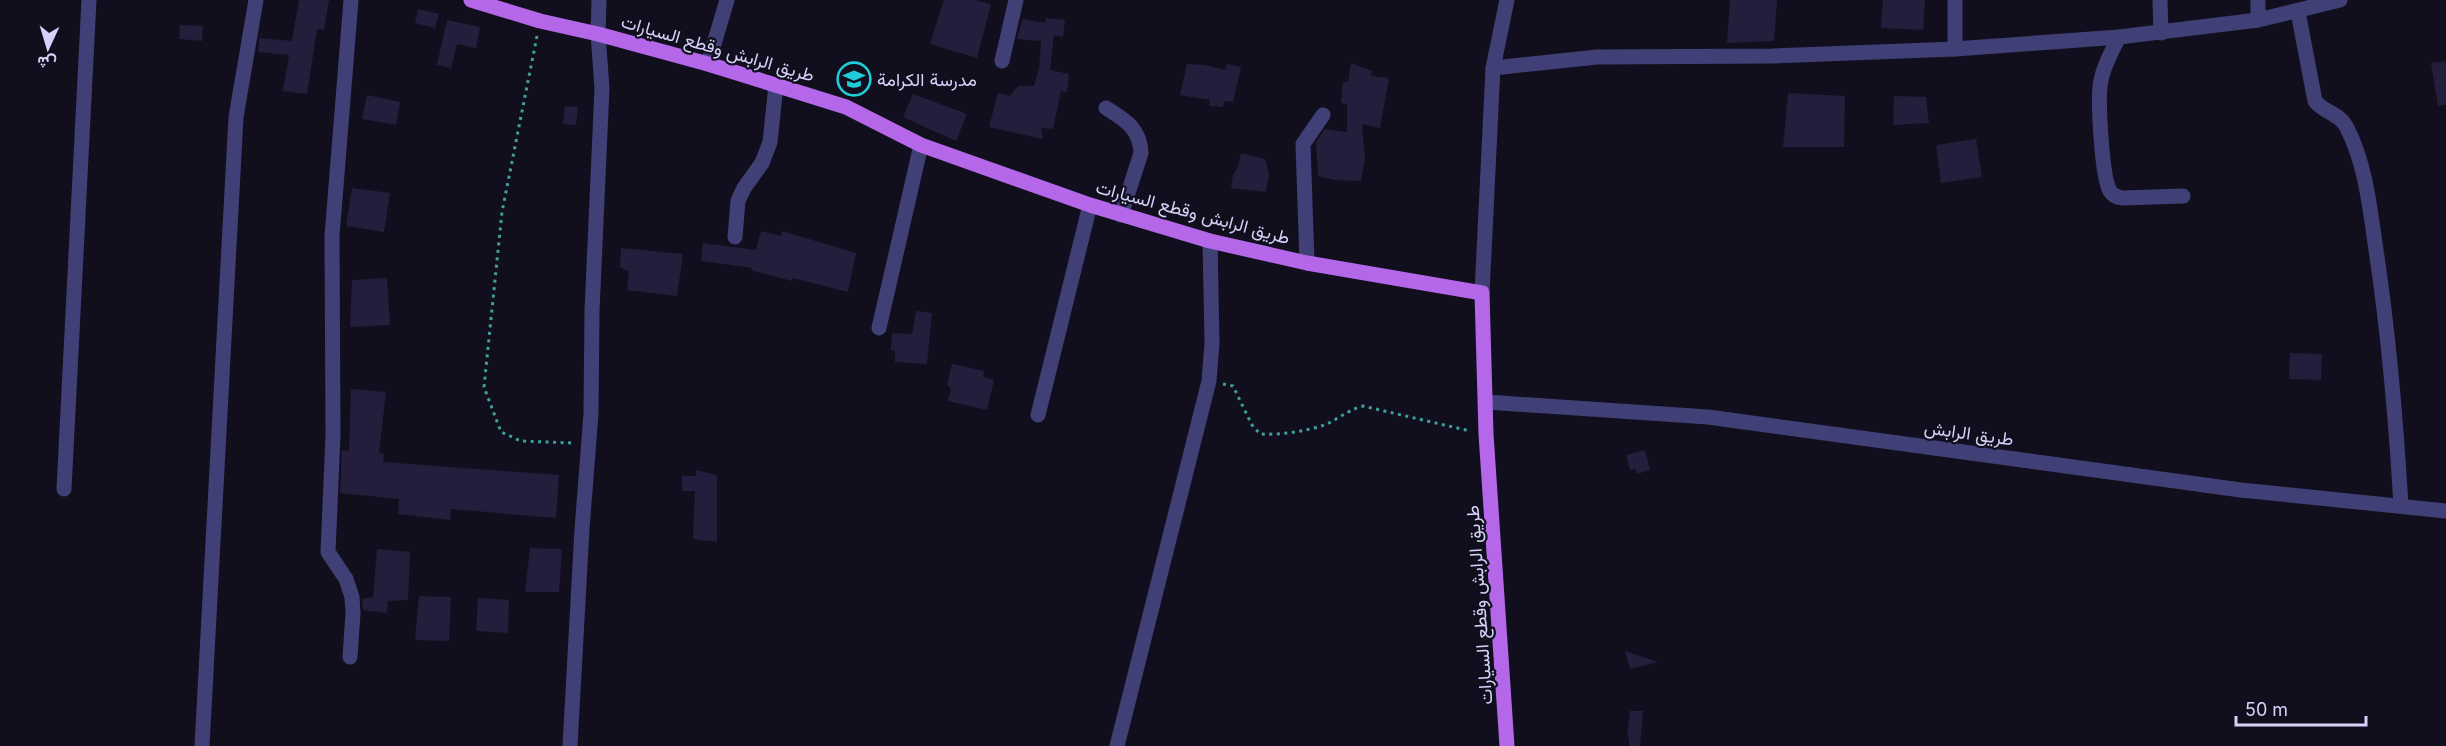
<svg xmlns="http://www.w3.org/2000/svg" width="2446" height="746" viewBox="0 0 2446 746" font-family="Inter,Vazirmatn,sans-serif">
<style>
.building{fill:#231e3c}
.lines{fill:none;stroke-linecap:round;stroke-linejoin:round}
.path{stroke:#3ea197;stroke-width:3;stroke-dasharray:3 4.5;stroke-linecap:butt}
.minor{stroke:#404076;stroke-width:15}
.major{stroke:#b468e9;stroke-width:15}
.labels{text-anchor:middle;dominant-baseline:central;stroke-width:4.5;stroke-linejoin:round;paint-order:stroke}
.street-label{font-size:18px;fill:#d5d2f9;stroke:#110f1d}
.poi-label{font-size:18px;fill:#d5d2f9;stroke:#110f1d;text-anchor:start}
</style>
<rect width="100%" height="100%" fill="#110f1d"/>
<g class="building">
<path d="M299,0H329L324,30L317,29L307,94L283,91L289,55L258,52L259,38L292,41Z"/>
<path d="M944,0H975L991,4L977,58L930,44Z"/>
<path d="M1730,0H1777L1774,41L1727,43Z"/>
<path d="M1883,0H1925L1923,30L1881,28Z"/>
<path d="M418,9L439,14L435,28L415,23Z"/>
<path d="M1046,18L1065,20L1063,37L1054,35L1050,70L1069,74L1067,92L1061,91L1053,129L1041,128L1043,139L989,127L998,93L1010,96L1018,86H1034L1039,68L1041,41L1017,39L1022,19L1045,23Z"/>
<path d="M447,20L480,27L476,48L457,44L451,68L437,65Z"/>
<path d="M180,25L203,26L202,41L179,39Z"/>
<path d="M2446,61V105L2438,106L2431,63Z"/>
<path d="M1351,63L1372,71L1371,76L1389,78L1380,128L1362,124L1365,159L1361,181L1335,180L1318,176L1316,142L1325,129L1347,132V104L1341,103L1343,82H1348Z"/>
<path d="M1187,64L1205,65L1225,70L1227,64L1241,67L1233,102L1224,101L1223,107L1209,106L1210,100L1180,95Z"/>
<path d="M1788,93L1845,96L1844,147H1783Z"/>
<path d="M913,94L967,114L956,141L903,117Z"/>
<path d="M367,95L400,102L396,125L362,119Z"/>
<path d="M1894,96L1926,97L1929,123L1893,125Z"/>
<path d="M565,106L578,107L576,125L563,124Z"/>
<path d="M1976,139L1982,177L1941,183L1936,145Z"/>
<path d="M1241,153L1265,159L1269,173L1266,192L1231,188L1233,175L1238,168Z"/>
<path d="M352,188L390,193L384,232L346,226Z"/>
<path d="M761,231L781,236L782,231L856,253L848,292L793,278L792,281L751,270L752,268L701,261L703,243L756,250Z"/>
<path d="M621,248L683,254L677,296L627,290L629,272L620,267Z"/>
<path d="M387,278L390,325L350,327L352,280Z"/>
<path d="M916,311L932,313L927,364L895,362V351L891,350L892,333L912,334Z"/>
<path d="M2290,353L2322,354L2321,380L2289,379Z"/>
<path d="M952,364L984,371L983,377L994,380L987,410L948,401L951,389L947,385Z"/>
<path d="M351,389L386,392L379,453L384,454L383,462L559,475L556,518L451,509L450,520L398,514L399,499L340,493L342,450L349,451Z"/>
<path d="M1645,450L1650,470L1637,474L1635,468L1630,470L1626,455Z"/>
<path d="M696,470L717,475V542L693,539L695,491H682V476H696Z"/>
<path d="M530,548L562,549L559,592H525Z"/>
<path d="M377,549L410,552L408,600L388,601L387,613L363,610L362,599L373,597Z"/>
<path d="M419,596L451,597L449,641L415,640Z"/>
<path d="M478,598L509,600L508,633L476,631Z"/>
<path d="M1625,651L1658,662L1630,669Z"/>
<path d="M1630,711H1643L1640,746H1629V737H1627Z"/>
</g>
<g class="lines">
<g class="path">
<path d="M537,36L502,212L484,387L501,432L521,441L572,443"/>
<path d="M1223,384L1233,386L1252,425L1260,434C1279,435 1302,432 1321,426C1335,422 1345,411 1363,406L1470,431"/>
</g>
<g class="minor">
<path d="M1955,0V49"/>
<path d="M2160,0L2161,33"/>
<path d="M2258,0V20"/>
<path d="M2298,12L2315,101C2323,112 2340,114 2346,126C2366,164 2370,209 2376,250C2389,336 2396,420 2401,506"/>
<path d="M2119,37C2112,51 2104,65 2101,80C2097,97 2102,178 2110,191C2113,196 2117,197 2122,198L2183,196"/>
<path d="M1002,61L1016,0"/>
<path d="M708,64L727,0"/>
<path d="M1493,68L1507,0"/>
<path d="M1106,108C1125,120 1140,128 1141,153L1121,215"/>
<path d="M735,237L738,201L744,188L762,163L770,142L776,85"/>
<path d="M1307,263L1303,144L1323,115"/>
<path d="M1482,293L1493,68L1597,57L1772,56L1955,49L2119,37L2258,20L2340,0"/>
<path d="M879,328L921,145"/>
<path d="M1486,402L1708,417L2241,490L2446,511"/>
<path d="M1038,415L1090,205"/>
<path d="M64,489L89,0"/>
<path d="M350,657L353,613L352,597L346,579L328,552L333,435L332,236L351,0"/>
<path d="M202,746L236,117L256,0"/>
<path d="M570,746L582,529L591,414L592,311L602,88L598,34L599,0"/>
<path d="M1117,746L1209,381L1212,343L1210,241"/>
</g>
<path class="major" d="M471,0L540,21L598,34L708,64L846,107L921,145L1090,205L1210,241L1307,263L1482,293L1486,434L1507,746"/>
</g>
<defs>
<g id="school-ring" transform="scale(1.725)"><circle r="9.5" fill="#110f1d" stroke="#1fccd8" stroke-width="1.5"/><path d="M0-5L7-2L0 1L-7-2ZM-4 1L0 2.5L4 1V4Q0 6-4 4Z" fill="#1fccd8"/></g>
</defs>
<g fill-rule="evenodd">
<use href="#school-ring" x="854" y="79"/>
</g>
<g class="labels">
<g class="street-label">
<text transform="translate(718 48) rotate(16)">طريق الرابش وقطع السيارات</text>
<text transform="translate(1193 212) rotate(15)">طريق الرابش وقطع السيارات</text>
<text transform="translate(1969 433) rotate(8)">طريق الرابش</text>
<text transform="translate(1479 605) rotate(-94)">طريق الرابش وقطع السيارات</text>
</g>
<g class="poi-label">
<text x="877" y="79">مدرسة الكرامة</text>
</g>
</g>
<g transform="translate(48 48) rotate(184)" stroke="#110f1d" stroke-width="4.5" paint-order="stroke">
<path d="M0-4.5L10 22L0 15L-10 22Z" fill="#d5d2f9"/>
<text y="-9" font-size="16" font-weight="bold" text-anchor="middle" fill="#d5d2f9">ش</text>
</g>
<path d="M2236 716v9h130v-9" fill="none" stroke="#d5d2f9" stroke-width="3"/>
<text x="2245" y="716" font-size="18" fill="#d5d2f9" stroke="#110f1d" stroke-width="4.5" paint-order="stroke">50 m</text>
</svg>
